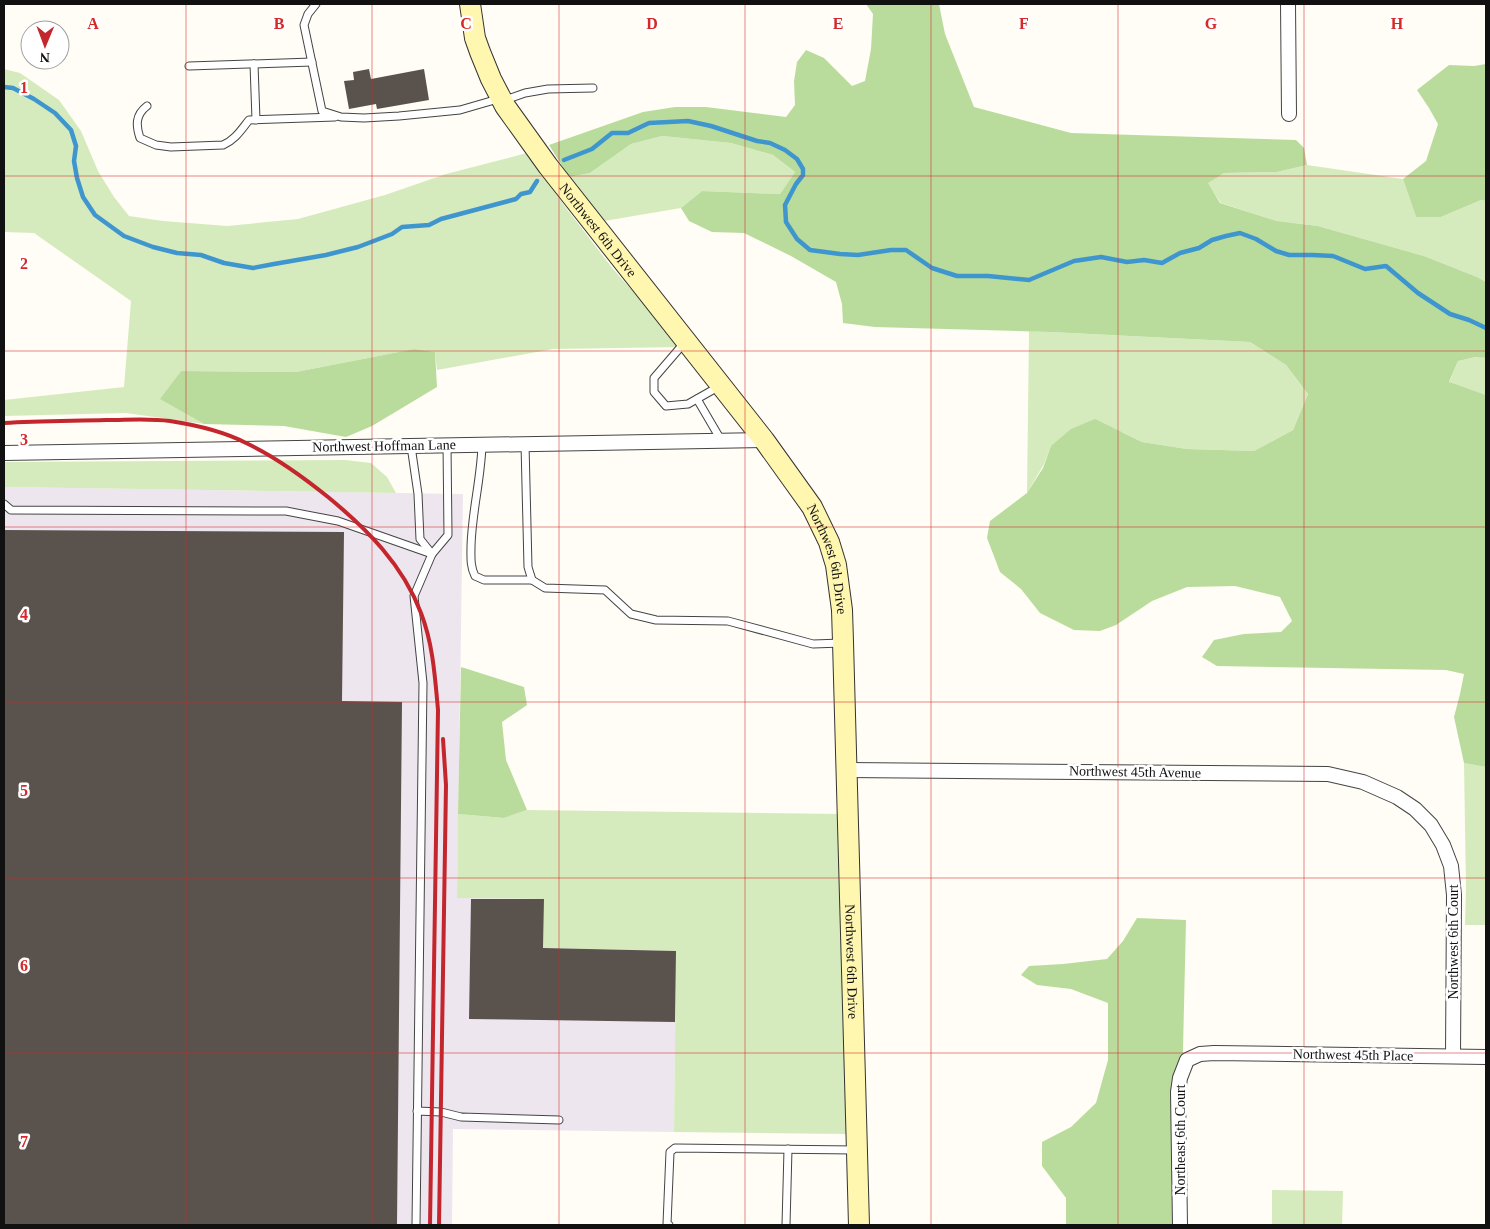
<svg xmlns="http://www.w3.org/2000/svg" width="1490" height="1229" viewBox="0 0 1490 1229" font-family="Georgia,serif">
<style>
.industrial{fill:#eee6ef}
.green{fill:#d5ebbd}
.forest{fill:#b9dc9c}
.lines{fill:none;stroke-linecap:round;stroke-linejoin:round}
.stream{stroke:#3f96cf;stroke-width:4.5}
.building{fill:#5a524d}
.lane-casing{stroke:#444;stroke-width:9}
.street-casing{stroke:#444;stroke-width:16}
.secondary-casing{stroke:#333;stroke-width:22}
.lane{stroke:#fff;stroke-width:7}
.street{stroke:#fff;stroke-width:14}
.secondary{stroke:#fff6b0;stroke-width:20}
.rail{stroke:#c4262e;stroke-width:4}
.grid{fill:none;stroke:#d62828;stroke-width:1;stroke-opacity:0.55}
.labels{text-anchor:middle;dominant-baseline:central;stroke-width:5;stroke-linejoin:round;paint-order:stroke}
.street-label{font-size:14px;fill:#111;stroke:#fff}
.grid-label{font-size:16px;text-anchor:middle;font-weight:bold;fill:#d62828;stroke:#fff;stroke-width:5;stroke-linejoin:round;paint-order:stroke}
</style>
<rect width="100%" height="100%" fill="#fffdf5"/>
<path class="industrial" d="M4,487L463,494L457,898L544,899V948L676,951L674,1132L453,1129L452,1225H4Z"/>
<g class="green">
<path d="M4,69L20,73L59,100L81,131L98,171L114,197L129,216L163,221L227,226L298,219L385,195L446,174L527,153L563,204L613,269L682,347L553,349L437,370L435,352L414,349L296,372L181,371L161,399L204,424L126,413L4,416V400L124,387L131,301L34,233L4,232Z"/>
<path d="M662,136L731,143L773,155L795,172L780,194L702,191L681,208L604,221L569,177L590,173L631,144Z"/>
<path d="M1307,165L1403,179L1416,217H1441L1481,200L1486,201V282L1477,277L1424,256L1318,226L1277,221L1221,203L1207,183L1224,173L1277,172Z"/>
<path d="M1029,331L1250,342L1286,365L1308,394L1293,430L1254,451L1187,449L1142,442L1122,432L1051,446L1044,464L1027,493Z"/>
<path d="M1477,357L1486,358V395L1449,383L1458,361Z"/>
<path d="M345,460L371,463L387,477L396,493L4,487V462Z"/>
<path d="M1464,763L1486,767V925H1465L1466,888Z"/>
<path d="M527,810L841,814L847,1134L674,1132L676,951L543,948L544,899L457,898L458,814L504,818Z"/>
<path d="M1272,1190L1343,1191L1342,1225H1272Z"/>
</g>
<g class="forest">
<path d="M866,4H939L945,34L974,107L1071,133L1296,140L1304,148L1307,165L1277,172L1224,173L1208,183L1220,203L1277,221L1318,226L1424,256L1477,277L1486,282V358L1476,357L1458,361L1449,382L1486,395V767L1464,763L1454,717L1460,694L1464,674L1446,670L1217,666L1202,657L1214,640L1244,634L1281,632L1292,621L1280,597L1235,586L1187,587L1152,601L1116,625L1100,631L1074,630L1040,613L1021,589L1000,572L987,538L990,521L1027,493L1043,468L1051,446L1071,429L1095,419L1142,442L1187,449L1254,451L1293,430L1308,394L1286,365L1250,342L1050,332L875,327L843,323L842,304L836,282L791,256L744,233L712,232L689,221L681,208L702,191L780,194L795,172L773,155L731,143L662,136L631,144L590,173L569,177L549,145L643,112L675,107H706L786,117L795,105L794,81L797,62L806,50L824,58L852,86L865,81L871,49L873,14Z"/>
<path d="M1486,64V201L1481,200L1441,217H1416L1403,179L1426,161L1438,124L1429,108L1417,90L1449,65L1474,66Z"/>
<path d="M414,349L435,352L437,387L372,426L346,437L284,426L204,424L160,399L181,371L296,372Z"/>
<path d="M461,667L524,687L527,705L502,722L506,760L527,810L504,818L458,814Z"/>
<path d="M1137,918L1186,920L1182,1093L1185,1225H1066V1198L1042,1166V1142L1071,1127L1096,1103L1108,1060V1003L1071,989L1037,985L1021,975L1029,966L1063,964L1107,959L1123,941Z"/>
</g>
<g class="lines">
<g class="stream">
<path d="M4,87L13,88L34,99L55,113L71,130L76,146L74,161L77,178L83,197L95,215L124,236L153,247L177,253L201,255L224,263L253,268L274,264L326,255L358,247L392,234L402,227L429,225L441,219L516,199L521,194L530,192L537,181"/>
<path d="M564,160L592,149L612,133H628L649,123L688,121L711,126L757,141L770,143L785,150L797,159L803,169V175L796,184L785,205L786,222L797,239L810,250L840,254L858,255L891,250H906L932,268L957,276H988L1029,280L1074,261L1101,257L1127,262L1144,260L1162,263L1180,253L1199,248L1212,240L1226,236L1240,233L1256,239L1276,251L1289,255H1313L1333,256L1365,269L1386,266L1418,293L1450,314L1469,320L1486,328"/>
</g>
</g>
<g class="building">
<path d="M369,69L371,79L424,69L429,100L377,109L376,104L349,109L344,81L354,80L353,72Z"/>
<path d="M4,530L344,532L342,701L402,702L397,1225H4Z"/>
<path d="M471,899H544L543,948L676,951L675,1022L469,1019Z"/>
</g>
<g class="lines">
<g class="lane-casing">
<g id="lane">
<path d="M316,4L308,14L304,25L322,111L341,117L364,118L399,116L460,110L498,99"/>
<path d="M254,64L256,120"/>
<path d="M189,66L312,62"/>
<path d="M505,100L525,93L548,89L593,88"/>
<path d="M147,106C135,115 136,126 140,138L156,145L171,147L223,145C235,140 241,130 249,120L335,117"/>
<path d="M685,342L654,378V392L666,406L688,404L718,387"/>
<path d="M697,399L721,440"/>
<path d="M525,444L528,567L532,580L545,588L605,590L631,614L656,620L728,621L813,644L842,643"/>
<path d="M482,445C481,479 472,511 471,546C471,557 470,566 475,576L484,580H532"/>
<path d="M411,446L418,494L420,539L432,554L448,535L447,445"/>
<path d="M4,504L11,510L286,511L338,521L432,554L414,596L423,683L416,1225"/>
<path d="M417,1111L441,1112L461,1117L559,1120"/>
<path d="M669,1225L667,1224L670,1152L675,1148L856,1150"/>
<path d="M786,1225L788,1149"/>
</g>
</g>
<g class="street-casing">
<g id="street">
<path d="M1288,4L1289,114"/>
<path d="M4,453L764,440"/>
<path d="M847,770L1328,774L1363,782L1397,797L1415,809L1431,825L1443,845L1451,866L1454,895L1453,1056"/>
<path d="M1180,1225L1178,1092L1180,1078L1187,1060L1200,1054L1214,1053L1486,1057"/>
</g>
</g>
<g class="secondary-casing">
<g id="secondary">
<path id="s1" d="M470,4L475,38L480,52L491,79L505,106L548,166L764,440L812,507L829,542L836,565L842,610L843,642L859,1225"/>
</g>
</g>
<use href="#lane" class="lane"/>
<use href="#street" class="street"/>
<use href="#secondary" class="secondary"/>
<g class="rail">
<path d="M4,423C38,421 72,421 106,420C127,420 149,418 170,421C196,425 223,431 246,443C276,457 302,476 328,497C367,529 403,565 421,613C433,644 435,677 438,710L430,1225"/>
<path d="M439,1225L446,785L443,739"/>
</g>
</g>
<path class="grid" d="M186,4V1225M372,4V1225M559,4V1225M745,4V1225M931,4V1225M1118,4V1225M1304,4V1225M4,176H1486M4,351H1486M4,527H1486M4,702H1486M4,878H1486M4,1053H1486"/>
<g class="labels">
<g class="street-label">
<text stroke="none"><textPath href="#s1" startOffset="264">Northwest 6th Drive</textPath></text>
<text transform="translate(384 446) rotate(-1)">Northwest Hoffman Lane</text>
<text stroke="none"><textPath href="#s1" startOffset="669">Northwest 6th Drive</textPath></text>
<text transform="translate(1135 772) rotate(1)">Northwest 45th Avenue</text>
<text transform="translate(1453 942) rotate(-90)">Northwest 6th Court</text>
<text stroke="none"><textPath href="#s1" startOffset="1074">Northwest 6th Drive</textPath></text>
<text transform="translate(1353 1055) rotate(1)">Northwest 45th Place</text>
<text transform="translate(1180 1140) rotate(-90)">Northeast 6th Court</text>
</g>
</g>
<g class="grid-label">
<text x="93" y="29">A</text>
<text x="279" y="29">B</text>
<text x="466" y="29">C</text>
<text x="652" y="29">D</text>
<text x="838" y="29">E</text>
<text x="1024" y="29">F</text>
<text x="1211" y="29">G</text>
<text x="1397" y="29">H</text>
<text x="24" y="93">1</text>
<text x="24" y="269">2</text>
<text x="24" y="445">3</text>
<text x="24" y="620">4</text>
<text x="24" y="796">5</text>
<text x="24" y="971">6</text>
<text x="24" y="1147">7</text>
</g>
<rect width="1490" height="1229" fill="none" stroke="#111111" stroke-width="10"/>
<g transform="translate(45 45) rotate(181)"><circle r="24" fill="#ffffff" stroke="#a0a0a0"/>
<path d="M0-4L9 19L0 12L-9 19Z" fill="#c4262e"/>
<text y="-8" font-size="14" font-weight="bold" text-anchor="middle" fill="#111111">N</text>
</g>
</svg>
